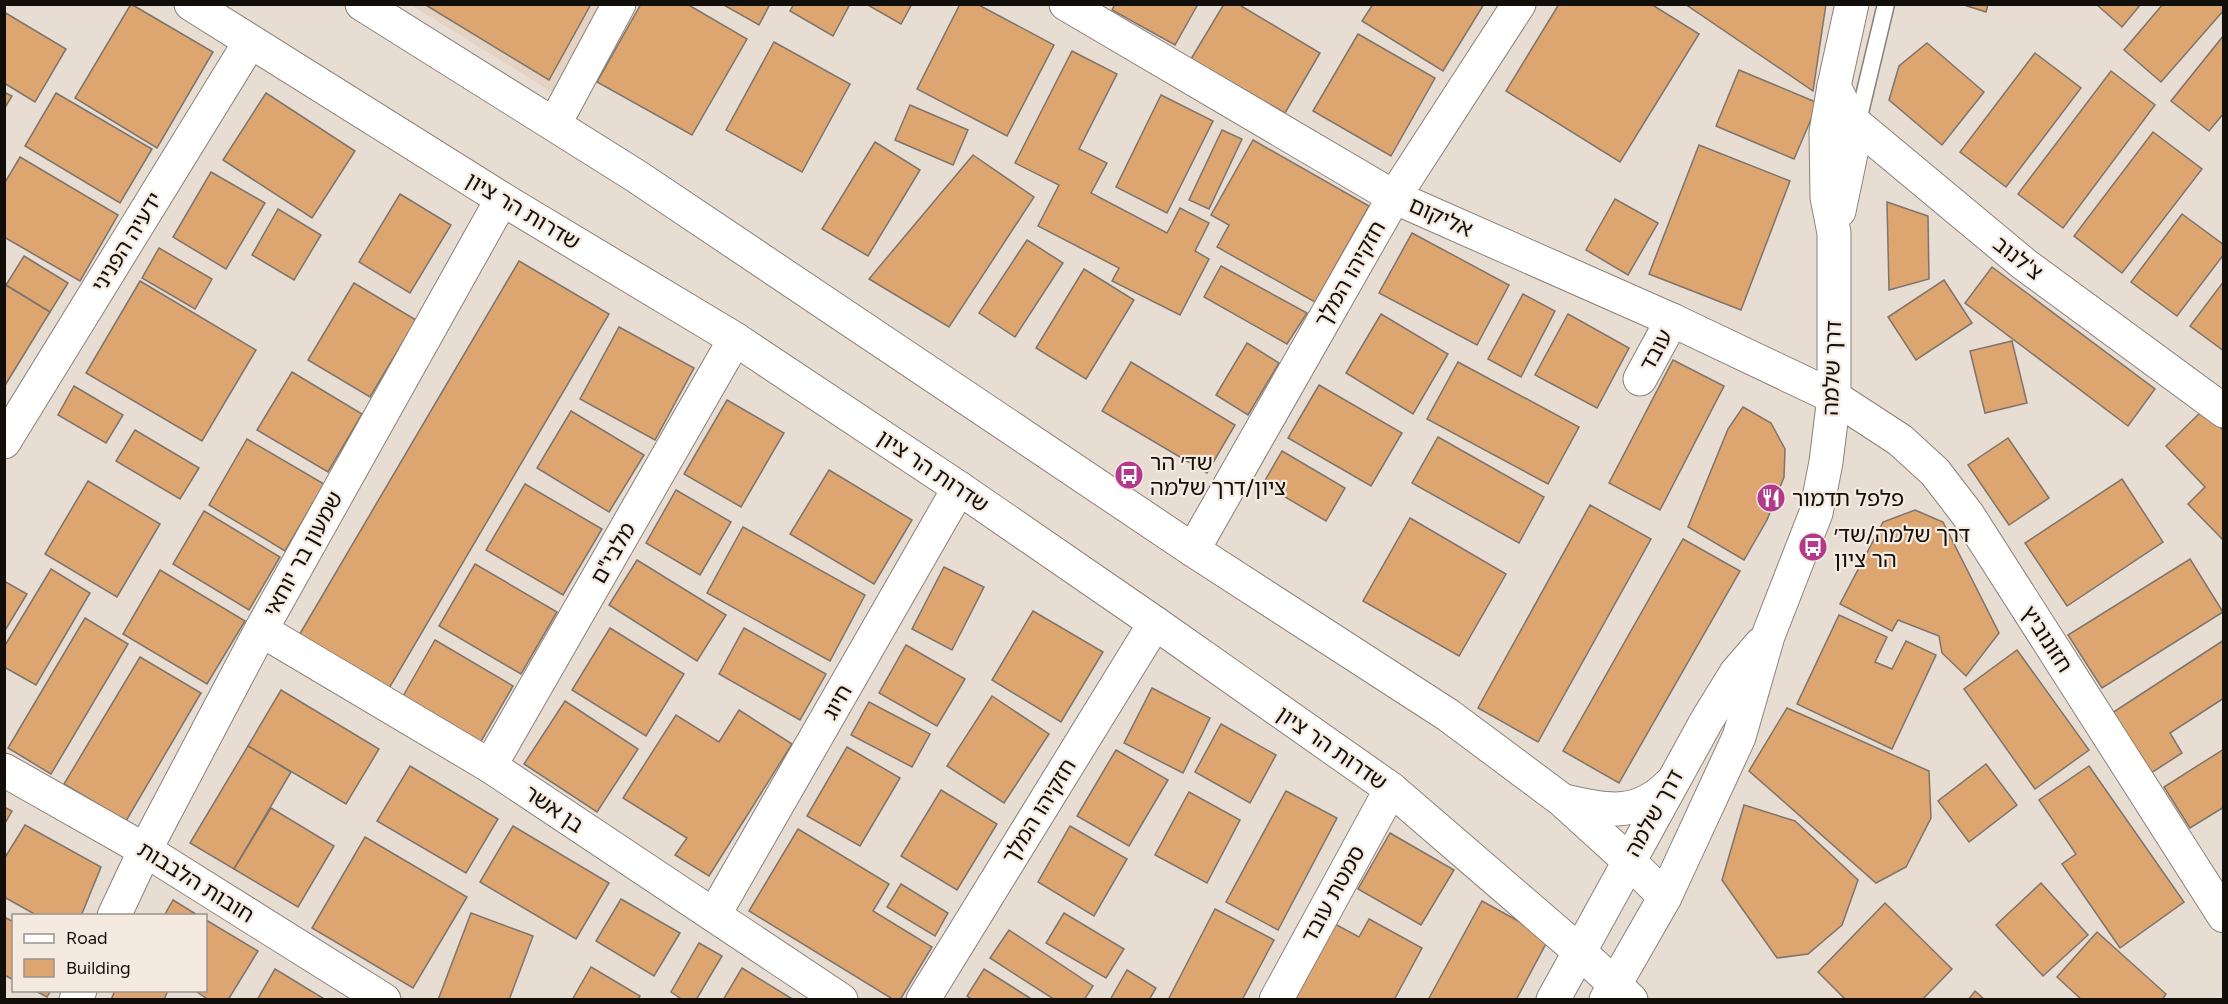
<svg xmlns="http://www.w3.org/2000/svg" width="2228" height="1004" viewBox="0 0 2228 1004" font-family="Figtree,'Noto Sans Hebrew',sans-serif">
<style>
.built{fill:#e4d2c3}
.building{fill:#dda570;stroke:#7e746b;stroke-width:1.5}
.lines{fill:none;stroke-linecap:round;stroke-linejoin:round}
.lane-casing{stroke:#8c8178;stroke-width:19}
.street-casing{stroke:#8c8178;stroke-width:35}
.secondary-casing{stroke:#8c8178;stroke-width:35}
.lane{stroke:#fff;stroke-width:16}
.street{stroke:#fff;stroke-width:33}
.secondary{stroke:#fff;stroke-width:33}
.labels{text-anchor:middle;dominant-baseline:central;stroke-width:4.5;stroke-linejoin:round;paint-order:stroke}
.street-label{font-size:22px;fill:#120f0b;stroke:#f5eae0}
.poi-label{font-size:22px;fill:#120f0b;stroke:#f5eae0;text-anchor:start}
</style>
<rect width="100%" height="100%" fill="#e8ddd3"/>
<path class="built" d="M411,5H607L557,95Z"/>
<g class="building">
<path d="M131,4L213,52L157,148L75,98Z"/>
<path d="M424,4H591L549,80Z"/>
<path d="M641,4H687L747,39L692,135L597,82Z"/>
<path d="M722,4H770L759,25Z"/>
<path d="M794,4H850L833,36L790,11Z"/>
<path d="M866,4H912L901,24Z"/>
<path d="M960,4H977L1054,45L1007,136L917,89Z"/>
<path d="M1115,4H1198L1175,45L1112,10Z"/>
<path d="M1224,4H1238L1320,53L1285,113L1191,59Z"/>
<path d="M1373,4H1484L1443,71L1362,21Z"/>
<path d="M1559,4H1651L1699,34L1620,162L1506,91Z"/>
<path d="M1685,4H1826L1813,91Z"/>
<path d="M1961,4H1988L1986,12Z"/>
<path d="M2096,4H2141L2122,27Z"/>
<path d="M2163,4H2224V10L2161,82L2124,50Z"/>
<path d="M4,12L66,49L35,102L4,83Z"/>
<path d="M1358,34L1435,78L1391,156L1313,111Z"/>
<path d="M2224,35V113L2209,131L2171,101Z"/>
<path d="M774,42L850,84L802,172L726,130Z"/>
<path d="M1927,43L1984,92L1942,145L1889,100L1899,66Z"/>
<path d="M1072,51L1117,74L1079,149L1107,163L1091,193L1167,233L1180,208L1209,223L1195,251L1209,259L1180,315L1112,281L1119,268L1038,226L1059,185L1015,163Z"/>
<path d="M2035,53L2081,88L2006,187L1960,152Z"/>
<path d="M1739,70L1818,103L1794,159L1716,126Z"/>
<path d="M2111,71L2155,105L2063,228L2018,194Z"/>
<path d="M4,92L12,96L4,109Z"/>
<path d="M56,93L152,149L120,203L25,146Z"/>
<path d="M266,93L355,151L312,218L223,160Z"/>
<path d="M1161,95L1213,121L1167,213L1116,187Z"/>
<path d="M910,105L968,130L953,165L895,140Z"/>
<path d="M1222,130L1242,139L1209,209L1189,200Z"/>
<path d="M2153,132L2202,169L2122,273L2074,236Z"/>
<path d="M1253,140L1369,206L1315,302L1217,247L1229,225L1211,215Z"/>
<path d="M875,142L920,170L868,256L822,229Z"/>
<path d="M1699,145L1790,181L1741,310L1649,274Z"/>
<path d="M973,155L1034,197L949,327L869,279Z"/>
<path d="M20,157L118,215L80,281L4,237V184Z"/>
<path d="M211,172L265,203L226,269L173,237Z"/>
<path d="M400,194L451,225L410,293L359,262Z"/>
<path d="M1615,199L1658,223L1628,275L1586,250Z"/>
<path d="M1887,202L1928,216L1929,279L1889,290Z"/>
<path d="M278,209L321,235L294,280L252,255Z"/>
<path d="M2182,214L2224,245V254L2177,316L2131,282Z"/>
<path d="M1412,233L1509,285L1477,345L1379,293Z"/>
<path d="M1027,240L1063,263L1015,337L979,313Z"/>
<path d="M159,248L212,279L195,309L142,278Z"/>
<path d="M24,256L68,283L50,312L6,285Z"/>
<path d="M519,261L609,314L388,690L298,637Z"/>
<path d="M1221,266L1307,313L1287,344L1204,297Z"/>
<path d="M1992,267L2155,389L2128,426L1965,303Z"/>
<path d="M1084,269L1134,300L1086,379L1036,348Z"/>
<path d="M1944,280L1972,323L1916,360L1888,317Z"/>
<path d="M140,281L256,350L202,441L86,373Z"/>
<path d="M2224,281V351L2190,326Z"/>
<path d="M354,283L416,320L370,397L308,360Z"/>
<path d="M4,284L50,312L4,387Z"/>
<path d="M1523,294L1555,311L1521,377L1488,359Z"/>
<path d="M1381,314L1448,354L1413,414L1346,373Z"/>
<path d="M1568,314L1629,348L1597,408L1535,375Z"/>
<path d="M619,327L694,368L655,440L580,399Z"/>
<path d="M2012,341L2027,403L1985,413L1970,351Z"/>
<path d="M1247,343L1279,363L1248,415L1216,395Z"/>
<path d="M1673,360L1724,386L1660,510L1609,483Z"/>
<path d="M1131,362L1235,425L1207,473L1102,411Z"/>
<path d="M1458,362L1579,427L1548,484L1427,419Z"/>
<path d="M292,372L362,414L328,472L257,430Z"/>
<path d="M1319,385L1402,433L1371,486L1288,438Z"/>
<path d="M74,386L123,415L106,443L58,415Z"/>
<path d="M727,400L784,433L741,507L684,474Z"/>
<path d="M1743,407L1771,423L1785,449L1784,477L1767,520L1744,560L1688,527L1728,429Z"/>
<path d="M2203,410L2224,431V541L2188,504L2205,487L2166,446Z"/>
<path d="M571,411L644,455L609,512L537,468Z"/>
<path d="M135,430L199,468L180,499L116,461Z"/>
<path d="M1438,437L1544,497L1519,543L1412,483Z"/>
<path d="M2008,438L2049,498L2009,525L1968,465Z"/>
<path d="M247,439L324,484L285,551L209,505Z"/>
<path d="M1282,451L1345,488L1326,521L1263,484Z"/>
<path d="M829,470L912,520L874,584L790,534Z"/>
<path d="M2122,479L2163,542L2067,606L2025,543Z"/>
<path d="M88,481L160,524L117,597L45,554Z"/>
<path d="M525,484L602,529L563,595L486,550Z"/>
<path d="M676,490L731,522L700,575L646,543Z"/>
<path d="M1590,505L1651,539L1538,742L1478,708Z"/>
<path d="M1915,510L1943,522L1999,633L1966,676L1942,653L1939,636L1898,620L1892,631L1840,604L1883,522Z"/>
<path d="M204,511L280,557L249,610L173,564Z"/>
<path d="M1410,518L1506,574L1459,656L1363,601Z"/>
<path d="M743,527L865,595L830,661L707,593Z"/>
<path d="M1683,539L1740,571L1619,783L1563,751Z"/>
<path d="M2190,559L2223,612L2102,688L2068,635Z"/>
<path d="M637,560L726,615L697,661L609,605Z"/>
<path d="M475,564L557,612L521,674L439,626Z"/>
<path d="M944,567L984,587L952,650L912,629Z"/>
<path d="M51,569L90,593L36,685L4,667V647Z"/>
<path d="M160,570L245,621L207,684L123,634Z"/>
<path d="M4,581L27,594L4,632Z"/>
<path d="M1033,611L1103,652L1061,722L992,680Z"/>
<path d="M1839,615L1887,637L1875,662L1892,669L1906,641L1936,655L1892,749L1797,704Z"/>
<path d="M85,618L128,644L51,774L8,748Z"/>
<path d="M610,628L684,674L646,736L572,690Z"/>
<path d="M744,628L826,674L800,720L719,674Z"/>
<path d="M435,640L513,686L480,743L402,698Z"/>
<path d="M2224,640V698L2170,733L2182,753L2148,775L2109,715Z"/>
<path d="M906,645L965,679L937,726L879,693Z"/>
<path d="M2017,650L2089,750L2035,789L1964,689Z"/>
<path d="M140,657L201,693L126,821L64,784Z"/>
<path d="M1152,688L1210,718L1183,773L1124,743Z"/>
<path d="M281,690L379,749L346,804L248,746Z"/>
<path d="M992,696L1049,734L1004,803L947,766Z"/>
<path d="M565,701L638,749L597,812L524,764Z"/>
<path d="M869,702L930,734L912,767L851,735Z"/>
<path d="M1787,708L1929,771L1931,818L1906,867L1876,883L1749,771Z"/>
<path d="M739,710L792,744L709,876L675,855L687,838L623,798L676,715L719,742Z"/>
<path d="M1221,724L1276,755L1250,803L1195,772Z"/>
<path d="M248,746L291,772L234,869L190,843Z"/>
<path d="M847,747L900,778L860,846L807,816Z"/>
<path d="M2224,749V807L2190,828L2164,787Z"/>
<path d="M1116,750L1168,780L1129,846L1077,816Z"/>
<path d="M1986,764L2017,805L1969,842L1938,801Z"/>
<path d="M410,766L498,819L466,873L377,821Z"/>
<path d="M2089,766L2184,902L2120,948L2062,864L2076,854L2039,800Z"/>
<path d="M941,790L997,824L957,890L901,856Z"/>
<path d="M1286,791L1337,818L1278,930L1226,902Z"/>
<path d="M1189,792L1240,820L1207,883L1155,855Z"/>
<path d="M1744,805L1795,821L1858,880L1842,925L1808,954L1777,958L1722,880Z"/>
<path d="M4,807L12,811L4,825Z"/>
<path d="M271,808L334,846L298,907L234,869Z"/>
<path d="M25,825L101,867L81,916H38L4,897V859Z"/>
<path d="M513,826L609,883L576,939L480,882Z"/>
<path d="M1070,826L1127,859L1094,916L1038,882Z"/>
<path d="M798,829L889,884L873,911L932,947L900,1000H894L749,911Z"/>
<path d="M1390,833L1454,870L1421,925L1358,889Z"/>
<path d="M365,837L467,897L413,988L312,928Z"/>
<path d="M2041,883L2088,935L2043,976L1996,925Z"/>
<path d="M901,884L948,913L935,936L887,907Z"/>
<path d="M621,899L680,933L654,976L596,941Z"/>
<path d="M173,900L199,916H164Z"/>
<path d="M1482,901L1549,938L1516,1000H1428Z"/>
<path d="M1885,903L1952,969L1922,1000H1846L1818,972Z"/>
<path d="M1215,909L1274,940L1242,1000H1168Z"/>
<path d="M471,913L533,936L509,1000H438Z"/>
<path d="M1064,913L1124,949L1106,978L1046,943Z"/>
<path d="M4,917L14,922V980L4,975Z"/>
<path d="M1369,919L1422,948L1394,1000H1293L1335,924L1359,937Z"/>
<path d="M206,920L258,951L228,1000H209L194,990H206Z"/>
<path d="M1009,930L1093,986L1084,1000H1055L990,958Z"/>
<path d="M2097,932L2166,994L2162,1000H2082L2057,977Z"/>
<path d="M699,943L722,956L696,1000H683L671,992Z"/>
<path d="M591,967L640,996L638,1000H572Z"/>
<path d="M742,968L794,1000H723Z"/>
<path d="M275,969L326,1000H257Z"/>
<path d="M984,969L1033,1000H973L967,996Z"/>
<path d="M1127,970L1156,988L1149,1000H1110Z"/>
<path d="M34,990H51L47,997Z"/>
<path d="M115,990H168L164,1000H111Z"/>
<path d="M1975,991L1985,1000H1968Z"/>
</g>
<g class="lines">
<g class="lane-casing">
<path id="lane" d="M1857,125L1886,4"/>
</g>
<g class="street-casing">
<g id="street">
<path d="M1066,4L1394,197L1672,320L1834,397L1900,440L1935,472L1968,515L2224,916"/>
<path d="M555,123L619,4"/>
<path d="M1640,379L1672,320"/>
<path d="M4,442L250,42"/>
<path d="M1193,550L1394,197L1519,4"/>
<path d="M261,630L490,766L841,1000"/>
<path d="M490,766L735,339"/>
<path d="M4,770L145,850L384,1000"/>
<path d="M714,915L959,488"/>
<path d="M114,916L145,850L261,630L502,199"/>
<path d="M76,1000L80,990"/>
<path d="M923,1000L1155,623"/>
<path d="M1276,1000L1391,789"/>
</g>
</g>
<g class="secondary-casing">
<g id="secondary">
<path d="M191,4L502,199L735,339L959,488L1155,623L1391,789L1579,951L1631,1000"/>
<path d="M362,4L636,176L1193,550L1448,715L1562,800L1628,860L1665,897"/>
<path d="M1834,86L1848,115L1857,125L2024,264L2224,411"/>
<path d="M1839,211L1857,125"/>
<path d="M1565,801C1606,811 1637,817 1669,785"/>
<path d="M1553,1000L1707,720L1736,673L1761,644"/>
<path d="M1606,1000L1665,897L1739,737L1768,636L1816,513L1826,462L1834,397V233L1827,197L1826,132L1834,86L1852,4"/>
</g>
</g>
<use href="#lane" class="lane"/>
<use href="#street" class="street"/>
<use href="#secondary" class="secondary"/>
</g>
<defs>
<g id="bus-disc" transform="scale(1.5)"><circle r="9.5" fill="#b3398b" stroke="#f5eae0"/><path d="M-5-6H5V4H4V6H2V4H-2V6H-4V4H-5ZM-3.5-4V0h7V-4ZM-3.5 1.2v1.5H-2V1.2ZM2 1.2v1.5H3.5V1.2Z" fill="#fff"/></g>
<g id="restaurant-disc" transform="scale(1.5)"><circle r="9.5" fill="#b3398b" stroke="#f5eae0"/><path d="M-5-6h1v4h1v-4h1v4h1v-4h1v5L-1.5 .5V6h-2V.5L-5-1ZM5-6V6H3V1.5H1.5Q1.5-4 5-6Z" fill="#fff"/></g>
</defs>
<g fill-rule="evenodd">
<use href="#bus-disc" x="1129" y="475"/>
<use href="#restaurant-disc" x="1771" y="498"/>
<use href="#bus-disc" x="1813" y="547"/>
</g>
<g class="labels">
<g class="street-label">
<text transform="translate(523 211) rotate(31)">שדרות הר ציון</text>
<text transform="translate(1441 217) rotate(24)">אליקום</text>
<text transform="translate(127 242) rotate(-58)">ידעיה הפניני</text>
<text transform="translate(2018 258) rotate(38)">צ'לנוב</text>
<text transform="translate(1350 274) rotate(-60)">חזקיהו המלך</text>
<text transform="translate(1656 350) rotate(-61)">עובד</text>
<text transform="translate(1832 368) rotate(-88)">דרך שלמה</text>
<text transform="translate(933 471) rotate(34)">שדרות הר ציון</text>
<text transform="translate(613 553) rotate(-60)">מלבי"ם</text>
<text transform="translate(303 554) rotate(-61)">שמעון בר יוחאי</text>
<text transform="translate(2047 639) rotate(57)">חזונוביץ</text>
<text transform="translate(837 702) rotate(-60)">חיוג</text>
<text transform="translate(1332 748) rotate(35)">שדרות הר ציון</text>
<text transform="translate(554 809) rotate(34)">בן אשר</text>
<text transform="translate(1039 811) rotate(-58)">חזקיהו המלך</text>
<text transform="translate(1654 813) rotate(-61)">דרך שלמה</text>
<text transform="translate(196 882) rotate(32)">חובות הלבבות</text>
<text transform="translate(1333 894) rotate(-61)">סמטת עובד</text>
</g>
<g class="poi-label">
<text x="1150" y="462">שד׳ הר<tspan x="1150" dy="25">ציון/דרך שלמה</tspan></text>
<text x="1792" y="498">פלפל תדמור</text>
<text x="1834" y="534">דרך שלמה/שד׳<tspan x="1834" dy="25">הר ציון</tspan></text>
</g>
</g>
<rect width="2228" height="1004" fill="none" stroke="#120f0b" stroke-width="12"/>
<rect x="12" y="914" width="195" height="78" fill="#f5eae0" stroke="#9a928b" stroke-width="1.5"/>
<rect x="24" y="934" width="30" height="9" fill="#ffffff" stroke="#9a928b" stroke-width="1.5"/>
<text x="66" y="944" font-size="18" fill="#120f0b">Road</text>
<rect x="24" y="959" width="30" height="18" fill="#dda570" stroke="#9a928b" stroke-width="1.5"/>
<text x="66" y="974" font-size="18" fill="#120f0b">Building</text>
</svg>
